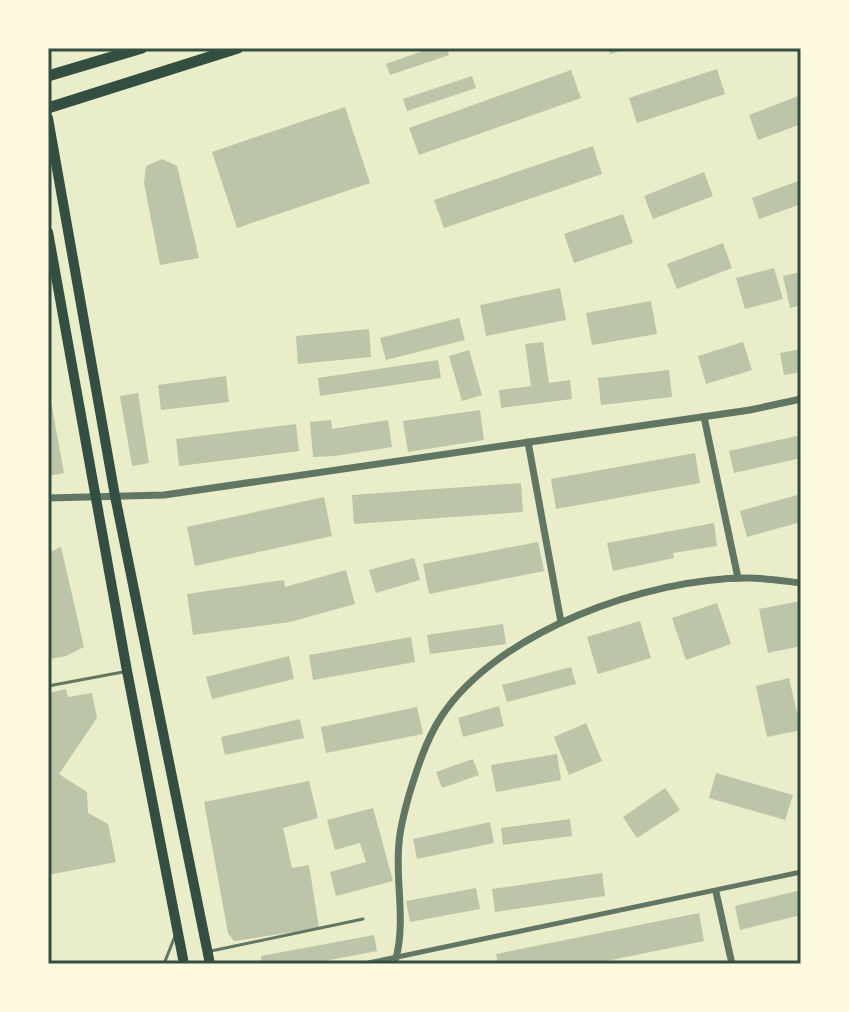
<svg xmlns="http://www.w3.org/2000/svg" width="849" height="1012" viewBox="0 0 849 1012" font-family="Lato,sans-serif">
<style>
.building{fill:#bcc5a7}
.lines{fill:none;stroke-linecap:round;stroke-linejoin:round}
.service{stroke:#617663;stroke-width:3}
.pedestrian{stroke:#617663;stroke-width:5}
.minor{stroke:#617663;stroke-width:7}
.secondary{stroke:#344e41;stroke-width:10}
.primary{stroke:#344e41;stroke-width:11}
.neatline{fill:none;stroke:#344e41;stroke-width:3}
</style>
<rect width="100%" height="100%" fill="#e9edc9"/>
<g class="building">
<path d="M431,48H447L449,55L390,75L386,64Z"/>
<path d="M608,48H628V49L610,54Z"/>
<path d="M717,69L725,94L637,123L629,98Z"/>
<path d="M571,70L581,98L419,155L409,128Z"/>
<path d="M472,76L476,88L407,111L403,99Z"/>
<path d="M801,95V124L758,140L749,115Z"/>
<path d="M345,107L370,183L237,228L212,152Z"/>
<path d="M593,146L602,174L444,228L434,200Z"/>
<path d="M162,159L177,166L199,258L160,265L144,183L146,166Z"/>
<path d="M704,172L713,196L653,219L644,196Z"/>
<path d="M801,180V204L759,219L752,198Z"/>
<path d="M623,214L633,243L574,263L564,234Z"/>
<path d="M723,243L732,268L677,289L667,264Z"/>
<path d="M774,268L783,299L745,309L736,278Z"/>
<path d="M801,272V305L790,308L783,276Z"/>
<path d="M560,288L566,320L486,336L480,305Z"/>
<path d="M651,301L657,334L592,345L586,313Z"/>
<path d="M459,318L465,340L386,360L380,338Z"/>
<path d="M369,329L371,357L298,364L296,336Z"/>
<path d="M543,342L549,383L570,380L572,399L501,408L499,390L531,386L525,344Z"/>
<path d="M743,342L752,370L706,384L698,356Z"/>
<path d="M801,349V372L784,375L780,353Z"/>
<path d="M469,350L482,395L462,401L449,356Z"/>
<path d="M438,360L441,378L320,396L318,378Z"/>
<path d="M669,370L672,397L601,405L598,378Z"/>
<path d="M226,376L229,402L161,410L158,385Z"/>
<path d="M138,393L149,463L132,466L120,396Z"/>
<path d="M50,396L64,473L48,476V397Z"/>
<path d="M480,410L484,440L408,452L403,421Z"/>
<path d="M331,420L332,429L388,420L392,447L335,456L313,457L310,422Z"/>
<path d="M296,424L299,451L179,466L176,439Z"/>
<path d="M801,435V458L734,473L729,451Z"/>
<path d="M695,453L700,483L556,509L551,479Z"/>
<path d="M521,483L523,512L354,524L352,495Z"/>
<path d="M801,494V522L747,537L740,511Z"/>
<path d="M324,497L332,536L195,566L187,527Z"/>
<path d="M714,523L717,546L673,553L674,558L613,571L607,543Z"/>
<path d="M538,542L544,571L429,594L423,564Z"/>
<path d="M61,547L84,647L66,656L50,659H48V553Z"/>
<path d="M414,558L420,580L376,593L369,570Z"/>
<path d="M346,570L355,604L290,622L193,635L187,594L284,580L285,587Z"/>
<path d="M801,601V646L768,653L759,609Z"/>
<path d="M717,603L731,644L686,660L672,618Z"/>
<path d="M640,621L651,658L598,674L587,637Z"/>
<path d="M503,624L506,644L430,654L427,635Z"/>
<path d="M411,637L415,662L313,680L309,655Z"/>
<path d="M289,656L294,679L212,699L206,677Z"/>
<path d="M571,667L576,684L507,702L502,685Z"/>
<path d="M789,678L801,730L767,737L756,686Z"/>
<path d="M66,689L68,697L92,693L97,718L59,774L87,792L88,813L108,824L116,862L48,875L49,693Z"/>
<path d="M499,706L504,726L463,737L458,718Z"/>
<path d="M417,707L423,734L326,753L321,727Z"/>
<path d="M300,719L304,738L225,755L221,737Z"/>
<path d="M586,723L602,761L569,775L554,737Z"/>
<path d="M557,754L561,780L496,792L491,765Z"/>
<path d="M473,759L479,775L442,788L436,772Z"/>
<path d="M716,773L793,795L785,820L709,798Z"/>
<path d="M309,781L318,818L283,828L292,868L309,865L319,928L234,941L228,933L204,802Z"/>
<path d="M665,788L680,810L637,838L623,817Z"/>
<path d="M373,808L393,881L336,896L330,872L366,862L360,843L335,850L327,820Z"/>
<path d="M570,819L572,836L503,845L501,828Z"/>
<path d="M490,822L494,843L417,859L413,839Z"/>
<path d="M602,873L605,896L495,912L492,889Z"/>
<path d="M476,888L480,909L410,922L406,901Z"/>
<path d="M801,890V915L740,930L735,906Z"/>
<path d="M699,913L704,941L592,964H498L496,954Z"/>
<path d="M374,935L377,951L308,964H262L261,956Z"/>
</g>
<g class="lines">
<g class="service">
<path d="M48,686L123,672"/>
<path d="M211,951L363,919"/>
<path d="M164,964L175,936"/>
</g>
<path class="pedestrian" d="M364,964L801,872"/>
<g class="minor">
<path d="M704,417L738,578"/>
<path d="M528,442L561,622"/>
<path d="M48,498L164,495L750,410L801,399"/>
<path d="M716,892L732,964"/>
<path d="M396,958C406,920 395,880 399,843C400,827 405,810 409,795C417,769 426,740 441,717C497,631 648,578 747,578C765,578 783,581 801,583"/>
</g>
<g class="secondary">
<path d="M48,118L115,496L210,964"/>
<path d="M48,232L127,671L184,964"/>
</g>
<g class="primary">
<path d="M48,76L142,48"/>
<path d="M48,108L238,48"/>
</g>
</g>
<rect width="849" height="1012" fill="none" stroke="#fefae0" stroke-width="100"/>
<rect x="50" y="50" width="749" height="912" class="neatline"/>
</svg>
